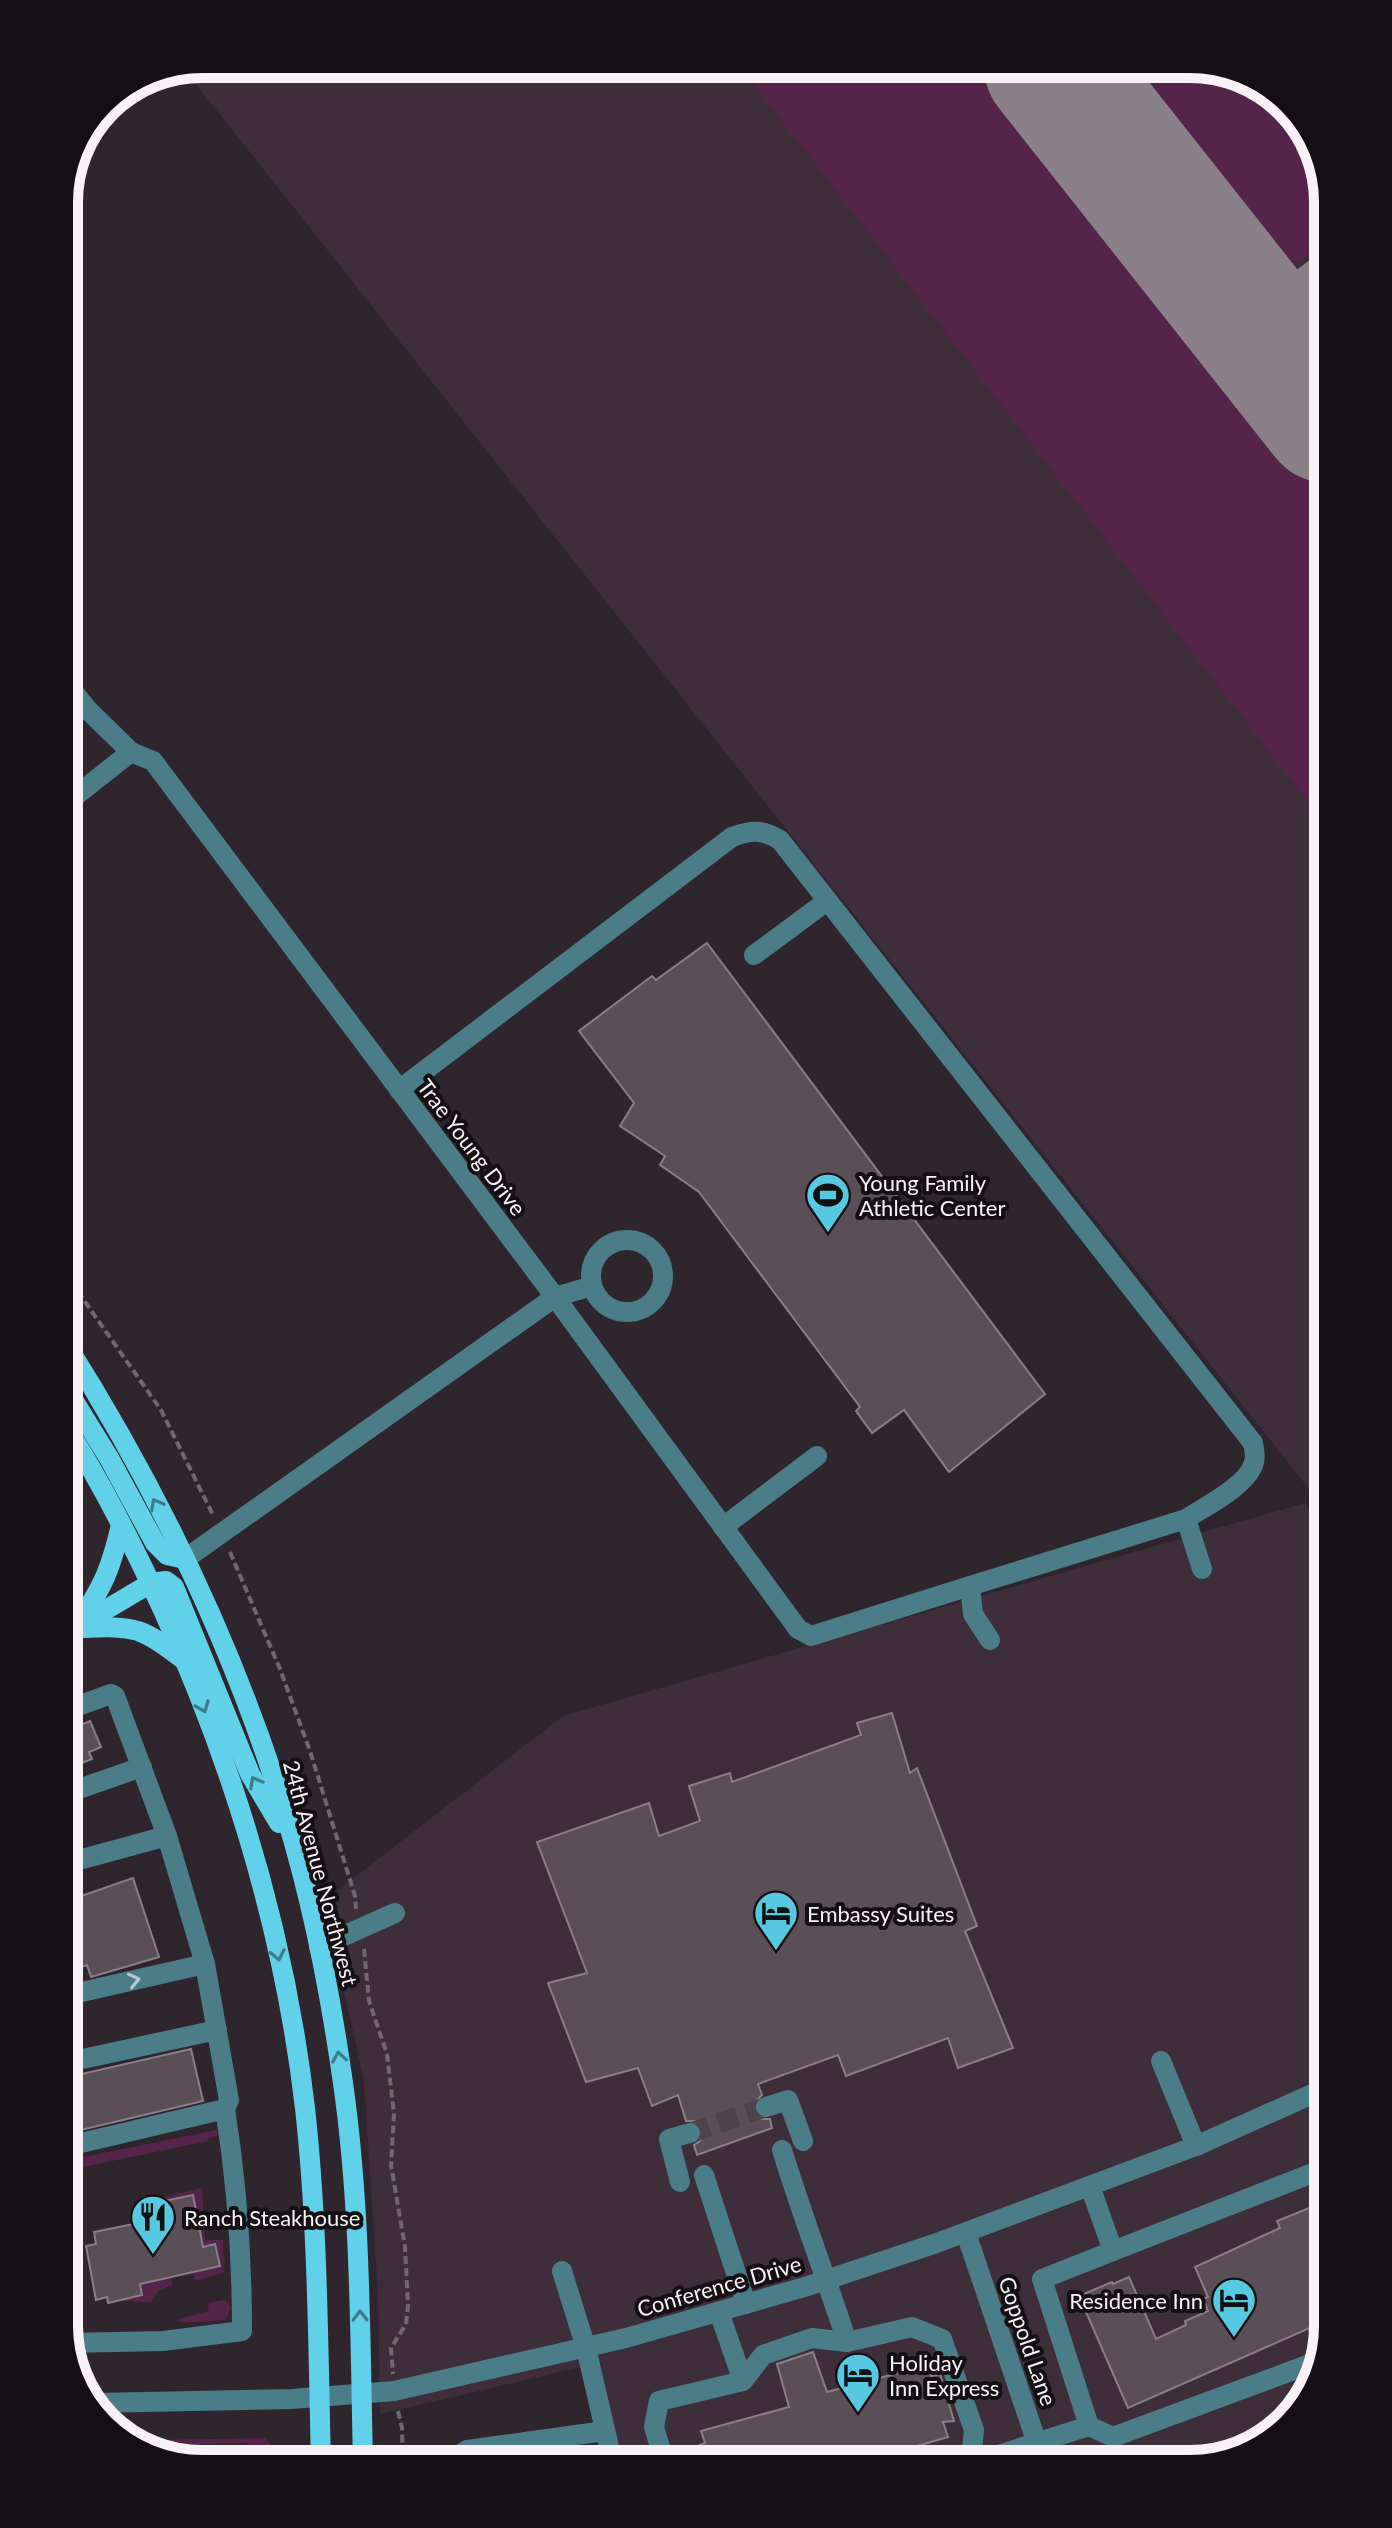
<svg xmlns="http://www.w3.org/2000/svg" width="1392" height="2528" viewBox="0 0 1392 2528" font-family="Lato,sans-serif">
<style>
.built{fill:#3e2e3a}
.green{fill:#54244a}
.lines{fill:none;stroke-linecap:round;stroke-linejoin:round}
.taxiway{stroke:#8a8088;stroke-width:54}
.runway{stroke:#8a8088;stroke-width:134}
.building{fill:#5a4e57;stroke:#8a7e87;stroke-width:2}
.minor-tunnel{stroke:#4d444b;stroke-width:20;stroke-dasharray:20 10;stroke-linecap:butt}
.path{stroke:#71686f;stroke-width:4;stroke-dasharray:8 4;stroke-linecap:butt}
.minor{stroke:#4a7d88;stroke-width:20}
.major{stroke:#60d1e9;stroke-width:20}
.oneway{stroke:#3e7a89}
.oneway2{stroke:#bbc8d0}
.labels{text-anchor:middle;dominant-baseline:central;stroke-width:8;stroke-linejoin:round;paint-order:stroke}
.street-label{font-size:22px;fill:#f8f1f6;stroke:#141013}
.poi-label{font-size:22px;fill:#f8f1f6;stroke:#141013;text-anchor:start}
.rim{fill:none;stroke:#f8f1f6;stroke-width:10}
</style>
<rect width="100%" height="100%" fill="#2f252d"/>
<g class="built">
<path d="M1200,64L1274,92L1317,149L1328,202V1513L188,74Z"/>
<path d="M1305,1503L1328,1537V2327L1305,2402L1267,2434L1173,2464H624L594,2364L380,2414L378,2293L364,2081L324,1901L563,1716Z"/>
</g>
<g class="green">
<path d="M1200,64L1274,92L1317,149L1328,202V246L1283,266L1265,270L1103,65Z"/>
<path d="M988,66L1328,496V828L742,69Z"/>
<path d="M216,2130L220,2135L209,2138L208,2141L64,2171V2161Z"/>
<path d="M202,2188L205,2240H223L224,2273L195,2281L193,2272L220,2266L215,2244L203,2247L193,2195L155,2203V2199Z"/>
<path d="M171,2277L173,2285L158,2291L151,2302L118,2301L141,2295L140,2284Z"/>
<path d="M224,2300L228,2302L231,2308L225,2320L183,2323L175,2320L209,2311L207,2303Z"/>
<path d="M265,2438L283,2456L289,2451L292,2455L302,2449L308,2464H274L273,2459L252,2460L248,2443L159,2445V2452L152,2450L151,2440Z"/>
</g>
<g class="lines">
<path class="taxiway" d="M1260,331L1328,280"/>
<path class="runway" d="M1051,66L1328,416"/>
</g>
<g class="building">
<path d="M707,943L1045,1394L949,1472L904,1410L872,1433L856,1411L860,1407L699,1192L660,1165L665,1156L620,1126L634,1103L579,1031L652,976L656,980Z"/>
<path d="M892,1713L910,1773L917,1768L977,1926L965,1931L1013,2048L958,2068L948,2038L846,2076L838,2055L758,2084L762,2095L754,2103V2112L762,2119H770L772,2128L697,2155L694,2145L700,2141L703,2135L700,2124L694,2121H686L678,2095L652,2106L638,2068L586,2082L548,1983L587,1973L537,1842L649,1803L659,1836L700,1821L689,1786L730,1773L732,1782L861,1735L857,1723Z"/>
<path d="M90,1721L101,1747L89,1752L92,1759L64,1770V1732Z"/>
<path d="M133,1878L159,1957L91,1977L87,1965L81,1967L64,1916V1902Z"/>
<path d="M191,2049L203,2101L64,2134V2078Z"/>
<path d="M193,2195L203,2247L215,2244L220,2266L140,2284L142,2295L108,2303L107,2297L96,2300L86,2246L96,2244L94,2232L158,2219L155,2203Z"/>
<path d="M1324,2202L1328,2212V2320L1128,2408L1079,2296L1112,2282L1113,2284L1129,2277L1156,2339L1186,2325L1185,2321L1208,2311L1203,2299L1208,2297L1195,2267L1280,2228L1277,2221Z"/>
<path d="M813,2352L827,2392L928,2365L931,2376L940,2374L954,2421L943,2422L948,2437L855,2464H703L697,2446L705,2443L701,2431L789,2407L777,2364Z"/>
</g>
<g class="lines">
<path class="minor-tunnel" d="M690,2133L766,2107"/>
<g class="path">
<path d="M64,1272L161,1410L213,1515"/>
<path d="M230,1552L280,1669L310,1751L355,1896L356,1909"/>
<path d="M364,1949L369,2001L387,2054L394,2114L391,2165L405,2247L408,2306L406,2324L391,2348L393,2374"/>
<path d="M398,2411L402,2428L403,2464"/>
</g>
<g class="minor">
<path d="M64,680L88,710L131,752L153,761L555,1297L185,1559"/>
<path d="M64,805L131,752"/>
<path d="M754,955L827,901"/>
<path d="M399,1090L732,837C751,830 762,829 780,840L1253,1443C1254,1448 1256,1457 1254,1462C1249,1485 1204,1507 1186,1519"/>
<circle cx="627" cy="1276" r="36"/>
<path d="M592,1286L555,1297L798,1629L811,1636L970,1586L973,1614L990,1640"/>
<path d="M723,1527L817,1456"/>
<path d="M970,1586L1186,1519L1202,1569"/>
<path d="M64,1711L111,1694L115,1696L167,1836"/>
<path d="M64,1794L142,1767"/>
<path d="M319,1947L395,1913"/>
<path d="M64,1976L70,1995"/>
<path d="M64,1996L205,1964"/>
<path d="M1161,2061L1196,2146"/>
<path d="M64,2063L217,2030"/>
<path d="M766,2107L788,2100L803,2141"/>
<path d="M64,2147L225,2109L229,2100L205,1964L167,1836L64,1864"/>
<path d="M782,2150C802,2215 826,2277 847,2342"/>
<path d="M704,2175L746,2304"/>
<path d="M680,2182L669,2139L690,2133"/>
<path d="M966,2233L1044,2464"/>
<path d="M1113,2251L1328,2167"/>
<path d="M562,2271L586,2348L613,2464"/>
<path d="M719,2312L743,2381"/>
<path d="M67,2343L163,2341L242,2331C242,2257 237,2183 225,2109"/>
<path d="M94,2403L292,2399L394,2391L626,2338L808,2286L934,2244L1196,2146L1328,2087"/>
<path d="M1089,2426L1113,2437L1318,2361"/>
<path d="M449,2464V2461L467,2450L605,2431"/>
<path d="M665,2464L654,2427L659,2401L743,2381L763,2355L812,2338L847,2342L912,2327L942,2339L974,2430L972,2450L960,2464"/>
<path d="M970,2464L1089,2426L1042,2279L1113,2251L1090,2186"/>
</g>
<g class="major">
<path d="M64,1341C152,1480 226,1631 277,1788C309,1883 329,1984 343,2083C361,2209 360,2337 363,2464"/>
<path d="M64,1385L109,1458L155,1543L167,1555L185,1559"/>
<path d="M64,1424C102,1483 134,1547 163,1610C234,1767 285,1936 305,2108C318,2226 318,2345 321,2464"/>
<path d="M79,1622C104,1585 111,1568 121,1525"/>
<path d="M75,1628L151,1583L166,1581L174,1587L250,1774L279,1823"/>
<path d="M75,1628C95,1628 118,1625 138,1631C156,1637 171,1651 186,1661"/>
</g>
</g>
<defs><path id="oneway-chevron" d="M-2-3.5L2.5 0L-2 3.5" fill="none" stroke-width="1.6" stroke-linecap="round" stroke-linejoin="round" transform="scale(2)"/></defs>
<g class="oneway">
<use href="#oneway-chevron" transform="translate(156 1504) rotate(-118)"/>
<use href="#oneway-chevron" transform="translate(203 1707) rotate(69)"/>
<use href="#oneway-chevron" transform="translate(255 1782) rotate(-119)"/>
<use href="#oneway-chevron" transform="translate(278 1955) rotate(78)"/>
<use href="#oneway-chevron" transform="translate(339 2057) rotate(-99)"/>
<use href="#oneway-chevron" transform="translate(360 2316) rotate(-91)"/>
</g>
<use class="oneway2" href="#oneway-chevron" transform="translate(134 1980) rotate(-13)"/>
<defs>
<g id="stadium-pin" transform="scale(2.3)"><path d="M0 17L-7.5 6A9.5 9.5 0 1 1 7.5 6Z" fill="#56c9e1" stroke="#141013"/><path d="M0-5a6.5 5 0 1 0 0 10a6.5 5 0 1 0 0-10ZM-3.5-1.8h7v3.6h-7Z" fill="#111"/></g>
<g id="hotel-pin" transform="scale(2.3)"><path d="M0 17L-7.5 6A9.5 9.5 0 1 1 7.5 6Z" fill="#56c9e1" stroke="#141013"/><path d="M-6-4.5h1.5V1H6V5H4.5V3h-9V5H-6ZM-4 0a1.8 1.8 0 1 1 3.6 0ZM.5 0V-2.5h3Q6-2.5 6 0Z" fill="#111"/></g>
<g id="restaurant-pin" transform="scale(2.3)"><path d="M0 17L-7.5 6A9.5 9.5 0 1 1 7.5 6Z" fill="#56c9e1" stroke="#141013"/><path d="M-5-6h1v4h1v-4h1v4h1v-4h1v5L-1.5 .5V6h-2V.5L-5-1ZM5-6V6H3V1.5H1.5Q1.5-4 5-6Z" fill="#111"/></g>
</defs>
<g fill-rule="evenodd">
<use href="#stadium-pin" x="828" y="1195"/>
<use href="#hotel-pin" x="776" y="1913"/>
<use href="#restaurant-pin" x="153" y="2217"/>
<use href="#hotel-pin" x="1234" y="2300"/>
<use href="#hotel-pin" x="858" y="2375"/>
</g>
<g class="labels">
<g class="street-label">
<text transform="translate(472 1147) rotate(53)">Trae Young Drive</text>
<text transform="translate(321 1873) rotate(75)">24th Avenue Northwest</text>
<text transform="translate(719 2286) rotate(-16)">Conference Drive</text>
<text transform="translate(1028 2341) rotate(71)">Goppold Lane</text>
</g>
<g class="poi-label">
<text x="859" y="1182">Young Family<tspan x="859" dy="25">Athletic Center</tspan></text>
<text x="807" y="1913">Embassy Suites</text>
<text x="184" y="2217">Ranch Steakhouse</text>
<text x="1203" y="2300" text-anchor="end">Residence Inn</text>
<text x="889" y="2362">Holiday<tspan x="889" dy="25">Inn Express</tspan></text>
</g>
</g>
<path d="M0 0H1392V2528H0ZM202 78H1190A124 124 0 0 1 1314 202V2326A124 124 0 0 1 1190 2450H202A124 124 0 0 1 78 2326V202A124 124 0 0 1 202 78Z" fill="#141013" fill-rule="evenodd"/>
<path class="rim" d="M202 78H1190A124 124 0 0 1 1314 202V2326A124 124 0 0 1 1190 2450H202A124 124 0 0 1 78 2326V202A124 124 0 0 1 202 78Z"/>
</svg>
